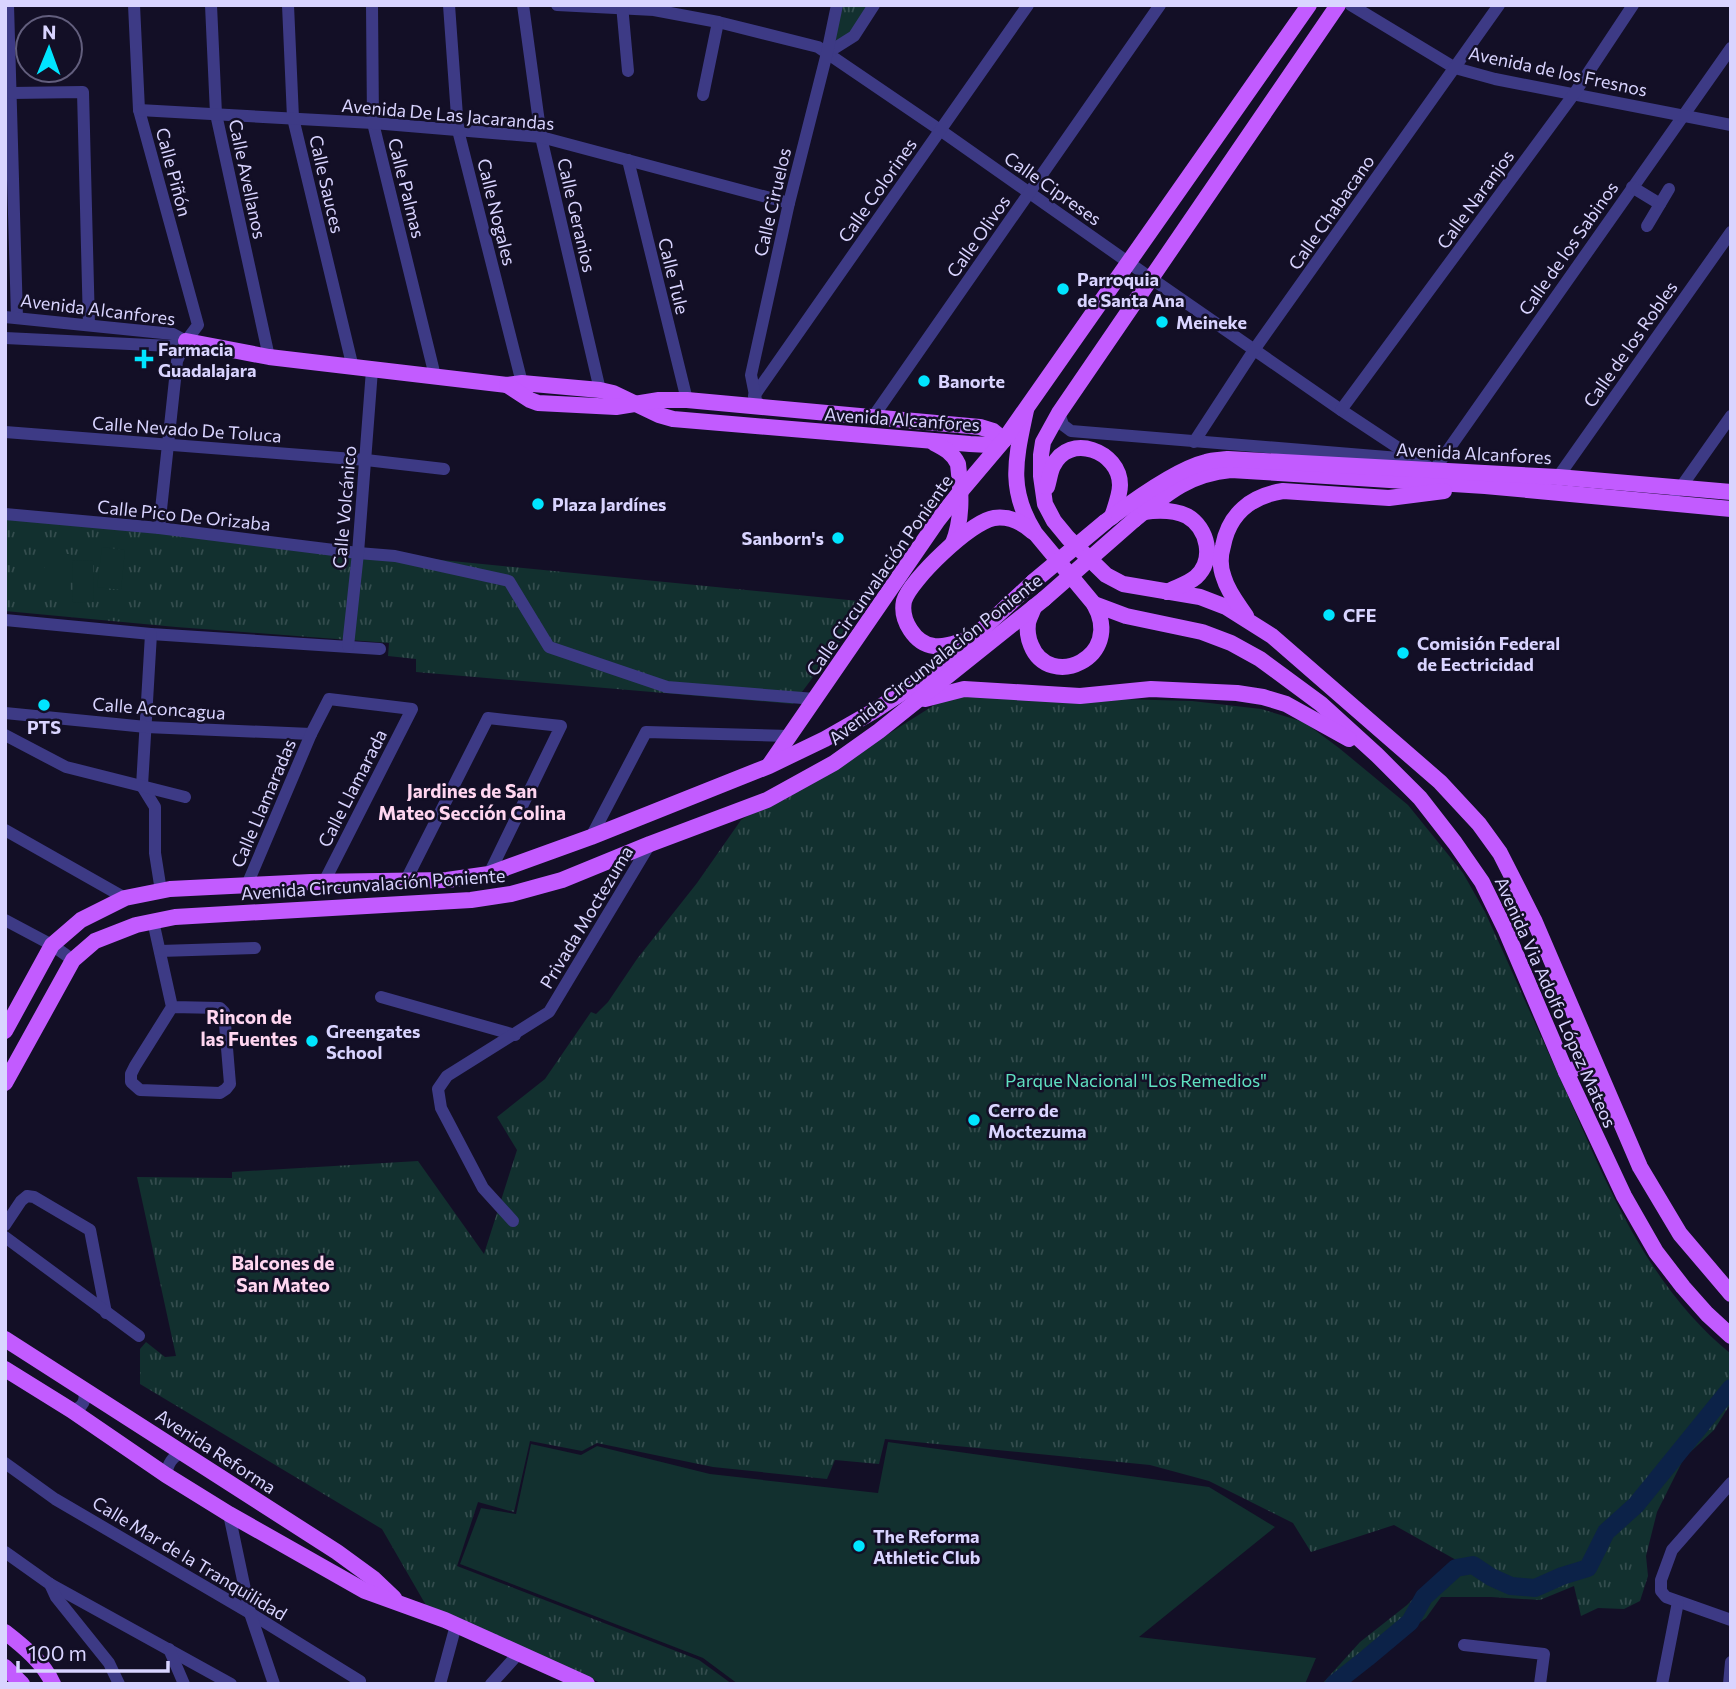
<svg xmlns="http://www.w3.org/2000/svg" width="1736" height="1689" viewBox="0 0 1736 1689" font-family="Commissioner,sans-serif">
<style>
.park{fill:url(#park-tufts)}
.pitch{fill:#12302f}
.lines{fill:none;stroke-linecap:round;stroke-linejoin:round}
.river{stroke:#0c2248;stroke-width:18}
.minor{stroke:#3d3a85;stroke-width:12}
.major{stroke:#c25bff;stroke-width:16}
.major-bridge{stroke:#c25bff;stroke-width:16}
.poi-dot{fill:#00e5ff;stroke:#130f26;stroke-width:2.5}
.labels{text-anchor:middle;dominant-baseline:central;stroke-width:5;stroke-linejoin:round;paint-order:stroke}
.street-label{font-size:18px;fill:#d9d4ff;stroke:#130f26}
.poi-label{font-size:18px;font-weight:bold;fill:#d9d4ff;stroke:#130f26;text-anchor:start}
.park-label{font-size:18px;fill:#5fe0c0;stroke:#130f26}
.neighbourhood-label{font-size:19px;font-weight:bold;fill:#ffd6f0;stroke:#130f26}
</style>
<defs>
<pattern id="park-tufts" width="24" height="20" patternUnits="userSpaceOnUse" patternTransform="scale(1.75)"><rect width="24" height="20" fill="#12302f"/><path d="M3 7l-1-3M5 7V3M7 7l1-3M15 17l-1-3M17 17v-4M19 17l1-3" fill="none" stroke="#344d4e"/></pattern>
</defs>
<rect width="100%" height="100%" fill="#130f26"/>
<g class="park">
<path d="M842,5H869L852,32L833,43Z"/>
<path d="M5,517L869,602L793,704L416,672V659L388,656L389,643L176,627L5,611Z"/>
<path d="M968,695L1192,701L1261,709L1304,722L1339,748L1408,805L1463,873L1485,912C1513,973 1540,1035 1568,1096C1609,1190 1649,1287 1731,1354V1403L1714,1430L1684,1458L1657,1512L1646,1556L1648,1576L1640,1601L1624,1609L1598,1608L1581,1616L1574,1586L1540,1600L1491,1597H1441L1426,1618L1368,1661L1345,1684H1322L1360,1642L1407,1605L1431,1581L1465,1565L1394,1525L1311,1552L1293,1523L1209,1481L1150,1465L885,1439L879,1464L835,1460L827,1479L713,1467L597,1443L582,1451L530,1441L514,1512L478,1502L457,1566L699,1660L732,1684H603L427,1607L382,1529L140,1384V1349L146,1342L165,1357L176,1356L137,1177L232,1178V1172L418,1161L484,1254L517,1150L497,1117L545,1079L591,1012L596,1014L608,1002L637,959L697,883L741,820L757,810L784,800L939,702Z"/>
</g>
<g class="pitch">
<path d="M102,547L125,550L121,590L97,587Z"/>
<rect x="45" y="554" width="25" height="43"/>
<path d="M93,560L94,602L73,603L72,561Z"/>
<path d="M888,1442L1209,1487L1275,1527L1139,1637L1316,1658L1305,1684H738L703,1658L460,1564L481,1508L516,1514L531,1444L581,1455L597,1446L710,1474L878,1493Z"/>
</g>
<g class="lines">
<path class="river" d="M1334,1684L1367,1658L1410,1622L1424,1597L1456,1568L1473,1565L1491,1577L1511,1586L1535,1588L1562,1576L1588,1568L1606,1532L1636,1505L1731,1388"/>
<g class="minor">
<path d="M8,5L17,318"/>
<path d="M134,5L139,110L198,325L186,341L177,361L159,528"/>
<path d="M211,5L216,114L269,357"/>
<path d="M288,5L293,118L353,368"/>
<path d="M372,5L373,123L435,376"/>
<path d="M449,5L458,130L522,383L521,392"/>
<path d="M523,5L541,137L600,390"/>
<path d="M557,5L654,10L718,22L818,47L940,130L1152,279L1341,410L1415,459L1434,470L1731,48"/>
<path d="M622,5L628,71"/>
<path d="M1351,5L1455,68L1495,79L1731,125"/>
<path d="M827,53L854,36L874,5"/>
<path d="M11,93L83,92L89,325"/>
<path d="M703,95L718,22"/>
<path d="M139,110L373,123L541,137L789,203"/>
<path d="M628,160L687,400"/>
<path d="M1632,187L1660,204"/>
<path d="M1647,226L1669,189"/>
<path d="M5,317L173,334L186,341"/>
<path d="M5,338L171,346L186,341"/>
<path d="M754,396L1028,5"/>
<path d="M756,400L751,375L789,203L827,53L837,5"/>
<path d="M1341,410L1574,94L1633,5"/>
<path d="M1059,413L1063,425L1071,431L1411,459"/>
<path d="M873,417L1160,5"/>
<path d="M5,432L366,460L444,469"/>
<path d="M1194,442L1254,350L1499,5"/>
<path d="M1558,477L1731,232"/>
<path d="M1675,492L1681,487L1731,416"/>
<path d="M5,514L159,528L358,553L395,556L509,581L549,647L667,687L815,699"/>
<path d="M5,620L151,634L380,649"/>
<path d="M151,634L142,786L155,807V853L161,891"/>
<path d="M348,646L358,553L372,370"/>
<path d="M5,713L146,727L311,734"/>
<path d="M5,735L66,767L185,797"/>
<path d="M5,830L125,898"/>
<path d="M591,837L646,732L789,736"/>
<path d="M405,882L488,718L561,726L489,874"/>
<path d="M247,885L311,734L329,699L412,709L324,882"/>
<path d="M5,920L52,945L73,960"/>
<path d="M153,921L172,1007L135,1066L131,1074V1082L140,1090L220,1093L226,1089L230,1084L224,1012L220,1008L172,1007"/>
<path d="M160,951L255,948"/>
<path d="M381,997L515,1035"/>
<path d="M513,1221L483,1188L441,1108L438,1089L447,1076L549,1012L650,844"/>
<path d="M5,1225L21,1201L27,1196L34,1197L90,1230L106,1313"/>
<path d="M5,1237L139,1336"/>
<path d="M71,1410C83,1409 88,1399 82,1388"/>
<path d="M5,1463L55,1499L250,1613L360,1681"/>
<path d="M166,1475C168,1463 172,1458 181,1452"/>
<path d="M1731,1483L1672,1550L1661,1580V1591L1666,1597L1731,1620"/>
<path d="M229,1514L250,1613L274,1684"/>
<path d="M5,1552L50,1584L231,1684"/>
<path d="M50,1584L56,1597L109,1663L119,1684"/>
<path d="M1464,1645L1544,1654L1540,1684"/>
<path d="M169,1649L184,1684"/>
<path d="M440,1684L456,1625"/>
<path d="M491,1684L519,1653"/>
<path d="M1662,1684L1678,1602"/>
<path d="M1729,1684L1731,1662"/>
</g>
<g class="major">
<path d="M1338,5L1059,413L1043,442L1041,455V476L1045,504L1054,521L1068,538L1106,575L1123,584L1200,597L1226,607L1272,636L1440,782L1479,824L1500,853L1534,920L1640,1167L1680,1234L1731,1294"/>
<path d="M186,341L269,357L507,385L522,383L600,390L613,393L659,415L673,419L970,444L989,445L1004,440"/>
<path d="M507,385L530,400L538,403L616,407L659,400H687L980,427L993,431L1004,440"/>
<path d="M1026,410C1016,458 1007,489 1035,533L1094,604L1126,616L1202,632L1231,643L1260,659L1321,704L1377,755L1420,798L1455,843L1482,882L1506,931L1566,1072L1624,1196L1656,1252L1683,1287L1707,1314L1731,1336"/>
<path d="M934,443C944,448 953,453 958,464C961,490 963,519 953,543"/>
<path d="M1047,487C1049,481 1050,472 1053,466C1069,432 1120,451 1120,485C1120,495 1115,507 1112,517"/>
<path d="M1144,512C1158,510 1174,510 1187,516C1208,528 1215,560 1196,577C1188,584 1176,587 1167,592"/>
<path d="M1134,520C1166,494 1188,474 1231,470L1485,486L1731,509"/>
<path d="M1105,522C1130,503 1177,469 1206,462C1213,460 1221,460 1228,459L1558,477L1731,492"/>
<path d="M1034,607C1032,613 1029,618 1028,623C1027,631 1028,638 1031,645C1049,691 1125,658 1094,604"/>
<path d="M1246,616C1238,604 1228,592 1224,578C1220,568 1220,556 1223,546C1229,514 1251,496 1283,491L1389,498L1444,491"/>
<path d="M965,640C955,643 945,648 934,646C915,644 900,620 904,601C910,580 972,521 994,518C1009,516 1022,522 1033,532"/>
<path d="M925,699L964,689L1080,696L1151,689L1237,693L1263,697L1286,704L1349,739"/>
<path d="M770,764L938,520L960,492L1004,440L1309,5"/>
<path d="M5,1031L52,945L81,920L125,898L170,889L311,882L447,880L489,874L591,837L769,766L825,739L874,711L929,675L974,637L1033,582"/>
<path d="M1566,1072L1583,1066L1588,1069L1597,1083"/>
<path d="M5,1083L73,960L95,941L136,925L175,917L471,900L511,894L562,880L650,844L767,800L834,763L879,731L1044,599"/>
<path d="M5,1339L337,1552L374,1579L394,1598"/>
<path d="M5,1369L71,1410L166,1475L229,1514L365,1591L445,1620L587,1684"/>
<path d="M5,1632C23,1646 44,1663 53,1684"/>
<path d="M5,1667L22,1684"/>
</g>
<g class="major-bridge">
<path d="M1033,582L1105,522"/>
<path d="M1044,599L1134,520"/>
</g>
</g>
<g class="poi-dot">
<circle cx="1063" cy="289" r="7"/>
<circle cx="1162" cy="322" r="7"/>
<path d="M140.5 348.5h7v7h7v7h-7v7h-7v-7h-7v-7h7z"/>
<circle cx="924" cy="381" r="7"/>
<circle cx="538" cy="504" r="7"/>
<circle cx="838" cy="538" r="7"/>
<circle cx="1329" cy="615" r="7"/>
<circle cx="1403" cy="653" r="7"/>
<circle cx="44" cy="705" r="7"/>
<circle cx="312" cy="1041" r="7"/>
<circle cx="974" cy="1120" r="7"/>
<circle cx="859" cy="1546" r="7"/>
</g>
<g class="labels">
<g class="street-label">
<text transform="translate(1558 71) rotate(12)">Avenida de los Fresnos</text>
<text transform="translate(448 114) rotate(5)">Avenida De Las Jacarandas</text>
<text transform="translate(174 172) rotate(75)">Calle Piñón</text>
<text transform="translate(248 179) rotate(78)">Calle Avellanos</text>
<text transform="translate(327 184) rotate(77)">Calle Sauces</text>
<text transform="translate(407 188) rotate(76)">Calle Palmas</text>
<text transform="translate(1053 188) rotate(35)">Calle Cipreses</text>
<text transform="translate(877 190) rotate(-55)">Calle Colorines</text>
<text transform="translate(1475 199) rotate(-54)">Calle Naranjos</text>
<text transform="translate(772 202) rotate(-77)">Calle Ciruelos</text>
<text transform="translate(497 212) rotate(76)">Calle Nogales</text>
<text transform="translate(1331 212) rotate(-55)">Calle Chabacano</text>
<text transform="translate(577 215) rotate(77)">Calle Geranios</text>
<text transform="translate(978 236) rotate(-55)">Calle Olivos</text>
<text transform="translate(1568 248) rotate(-55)">Calle de los Sabinos</text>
<text transform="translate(674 276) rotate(76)">Calle Tule</text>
<text transform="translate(98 309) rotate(7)">Avenida Alcanfores</text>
<text transform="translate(1630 344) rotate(-55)">Calle de los Robles</text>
<text transform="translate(902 419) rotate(4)">Avenida Alcanfores</text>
<text transform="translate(187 429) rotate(4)">Calle Nevado De Toluca</text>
<text transform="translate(1474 453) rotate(3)">Avenida Alcanfores</text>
<text transform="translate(344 507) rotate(-85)">Calle Volcánico</text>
<text transform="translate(184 515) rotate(6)">Calle Pico De Orizaba</text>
<text transform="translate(879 575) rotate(-55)">Calle Circunvalación Poniente</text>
<text transform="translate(935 659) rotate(-38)">Avenida Circunvalación Poniente</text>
<text transform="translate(159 708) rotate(4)">Calle Aconcagua</text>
<text transform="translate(352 788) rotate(-63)">Calle Llamarada</text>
<text transform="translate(263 803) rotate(-67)">Calle Llamaradas</text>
<text transform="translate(373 884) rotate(-4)">Avenida Circunvalación Poniente</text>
<text transform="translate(586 917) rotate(-59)">Privada Moctezuma</text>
<text transform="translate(1556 1002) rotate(66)">Avenida Via Adolfo López Mateos</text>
<text transform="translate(216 1451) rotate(33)">Avenida Reforma</text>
<text transform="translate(190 1558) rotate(31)">Calle Mar de la Tranquilidad</text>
</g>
<g class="poi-label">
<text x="1077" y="279">Parroquia<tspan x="1077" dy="21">de Santa Ana</tspan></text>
<text x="1176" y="322">Meineke</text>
<text x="158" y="349">Farmacia<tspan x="158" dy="21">Guadalajara</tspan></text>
<text x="938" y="381">Banorte</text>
<text x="552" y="504">Plaza Jardínes</text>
<text x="824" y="538" text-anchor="end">Sanborn's</text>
<text x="1343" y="615">CFE</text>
<text x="1417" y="643">Comisión Federal<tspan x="1417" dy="21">de Eectricidad</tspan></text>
<text x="44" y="727" text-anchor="middle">PTS</text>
<text x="326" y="1031">Greengates<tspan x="326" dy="21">School</tspan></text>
<text x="988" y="1110">Cerro de<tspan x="988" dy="21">Moctezuma</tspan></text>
<text x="873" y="1536">The Reforma<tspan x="873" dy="21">Athletic Club</tspan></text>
</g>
<g class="park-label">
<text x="1136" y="1080">Parque Nacional "Los Remedios"</text>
</g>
<g class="neighbourhood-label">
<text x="472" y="790">Jardines de San<tspan x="472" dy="22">Mateo Sección Colina</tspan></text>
<text x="249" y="1016">Rincon de<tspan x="249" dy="22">las Fuentes</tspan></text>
<text x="283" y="1262">Balcones de<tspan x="283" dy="22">San Mateo</tspan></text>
</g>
</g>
<rect width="1736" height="1689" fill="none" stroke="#d9d4ff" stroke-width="14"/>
<g transform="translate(49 49) rotate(1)"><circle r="33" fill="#130f26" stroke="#625e7d" stroke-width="2"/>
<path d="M0-5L12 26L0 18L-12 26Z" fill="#00e5ff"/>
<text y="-10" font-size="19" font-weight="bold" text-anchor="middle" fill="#d9d4ff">N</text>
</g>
<path d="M18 1661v10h150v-10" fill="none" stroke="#d9d4ff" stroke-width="3.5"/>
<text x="28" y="1661" font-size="21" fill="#d9d4ff" stroke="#130f26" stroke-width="5" paint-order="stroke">100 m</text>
</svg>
